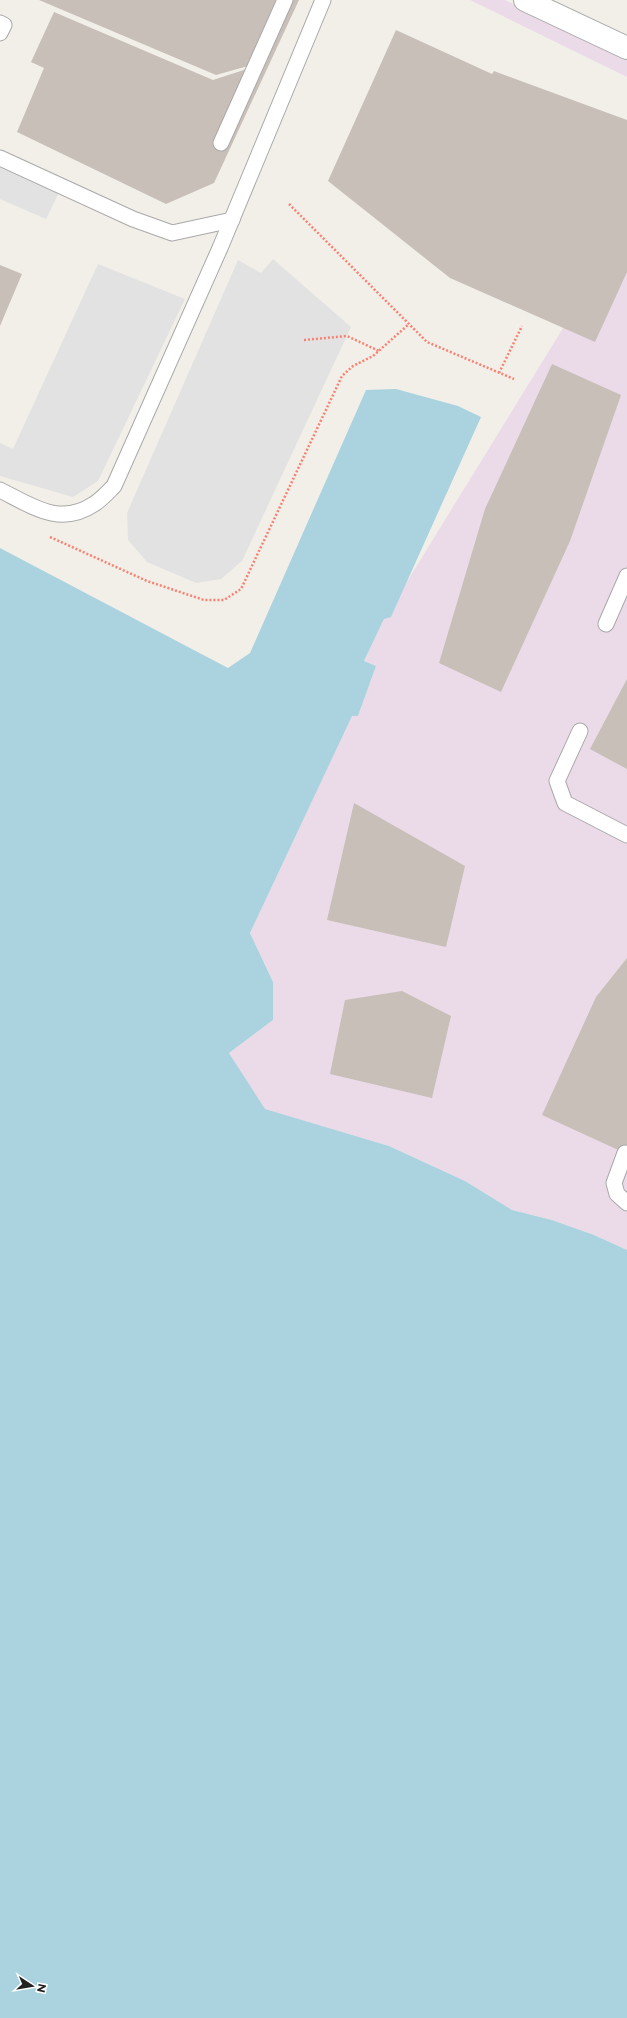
<svg xmlns="http://www.w3.org/2000/svg" width="627" height="2018" viewBox="0 0 627 2018" font-family="Montserrat,sans-serif">
<style>
.industrial{fill:#ebdbe8}
.parking{fill:#e2e2e2}
.water{fill:#aad3df}
.building{fill:#c7bfb8}
.lines{fill:none;stroke-linecap:round;stroke-linejoin:round}
.service-casing{stroke:#a9a9a9;stroke-width:17}
.tertiary-casing{stroke:#a9a9a9;stroke-width:24}
.path{stroke:#fa8072;stroke-width:2.5;stroke-dasharray:2 2;stroke-linecap:butt}
.service{stroke:#fff;stroke-width:15}
.tertiary{stroke:#fff;stroke-width:22}
</style>
<rect width="100%" height="100%" fill="#f2efe9"/>
<g class="industrial">
<path d="M470,0H505L627,59V77Z"/>
<path d="M627,224V1250L594,1235L552,1220L512,1210L465,1181L389,1146L264,1109L229,1053L273,1020V982L250,933L352,715L358,716L376,666L364,661L384,619Z"/>
</g>
<g class="parking">
<path d="M0,158L62,186L46,219L0,199Z"/>
<path d="M273,259L351,327L242,561L221,579L196,583L147,562L128,540L127,513L238,260L261,273Z"/>
<path d="M98,264L185,299L98,481L73,497L0,476V443L13,449Z"/>
</g>
<path class="water" d="M396,389L458,406L481,417L391,617L384,619L364,661L376,666L358,716H352L250,933L273,982V1020L229,1053L265,1109L389,1146L465,1181L512,1210L552,1220L594,1235L627,1250V2018H0V548L228,668L250,653L366,390Z"/>
<g class="building">
<path d="M39,0H276L248,66L216,75Z"/>
<path d="M279,0H299L214,183L166,204L17,132L44,68L31,62L54,12L213,80L250,68Z"/>
<path d="M396,30L492,74L494,71L627,120V272L595,342L450,278L328,181Z"/>
<path d="M0,265L22,274L0,326Z"/>
<path d="M552,364L621,395L570,541L501,692L439,663L485,509Z"/>
<path d="M627,679V769L590,749Z"/>
<path d="M354,803L465,866L446,947L327,920Z"/>
<path d="M627,958V1154L542,1115L596,997Z"/>
<path d="M402,991L451,1016L432,1098L330,1074L345,1000Z"/>
</g>
<g class="lines">
<g class="service-casing">
<g id="service">
<path d="M0,23L4,25L0,33"/>
<path d="M221,143L285,0"/>
<path d="M0,158L133,219L172,233L232,220"/>
<path d="M0,490C32,506 60,527 94,504C101,500 108,492 114,486L220,248L323,0"/>
<path d="M606,624L627,576"/>
<path d="M580,731L557,781L565,803L627,835"/>
<path d="M625,1153L614,1183L617,1194L627,1203"/>
</g>
</g>
<g class="tertiary-casing">
<path id="tertiary" d="M525,0L627,48"/>
</g>
<g class="path">
<path d="M289,204L427,342L514,379"/>
<path d="M304,340L347,336L379,351"/>
<path d="M499,373L522,326"/>
<path d="M50,537L147,581L204,600H224L241,589L342,376L353,366L373,356L409,324"/>
</g>
<use href="#service" class="service"/>
<use href="#tertiary" class="tertiary"/>
</g>
<g transform="translate(32 1986) rotate(102)" stroke="#ffffff" stroke-width="3" paint-order="stroke">
<path d="M0-3L7 15L0 10L-7 15Z" fill="#222222"/>
<text y="-6" font-size="11" font-weight="bold" text-anchor="middle" fill="#222222">N</text>
</g>
</svg>
